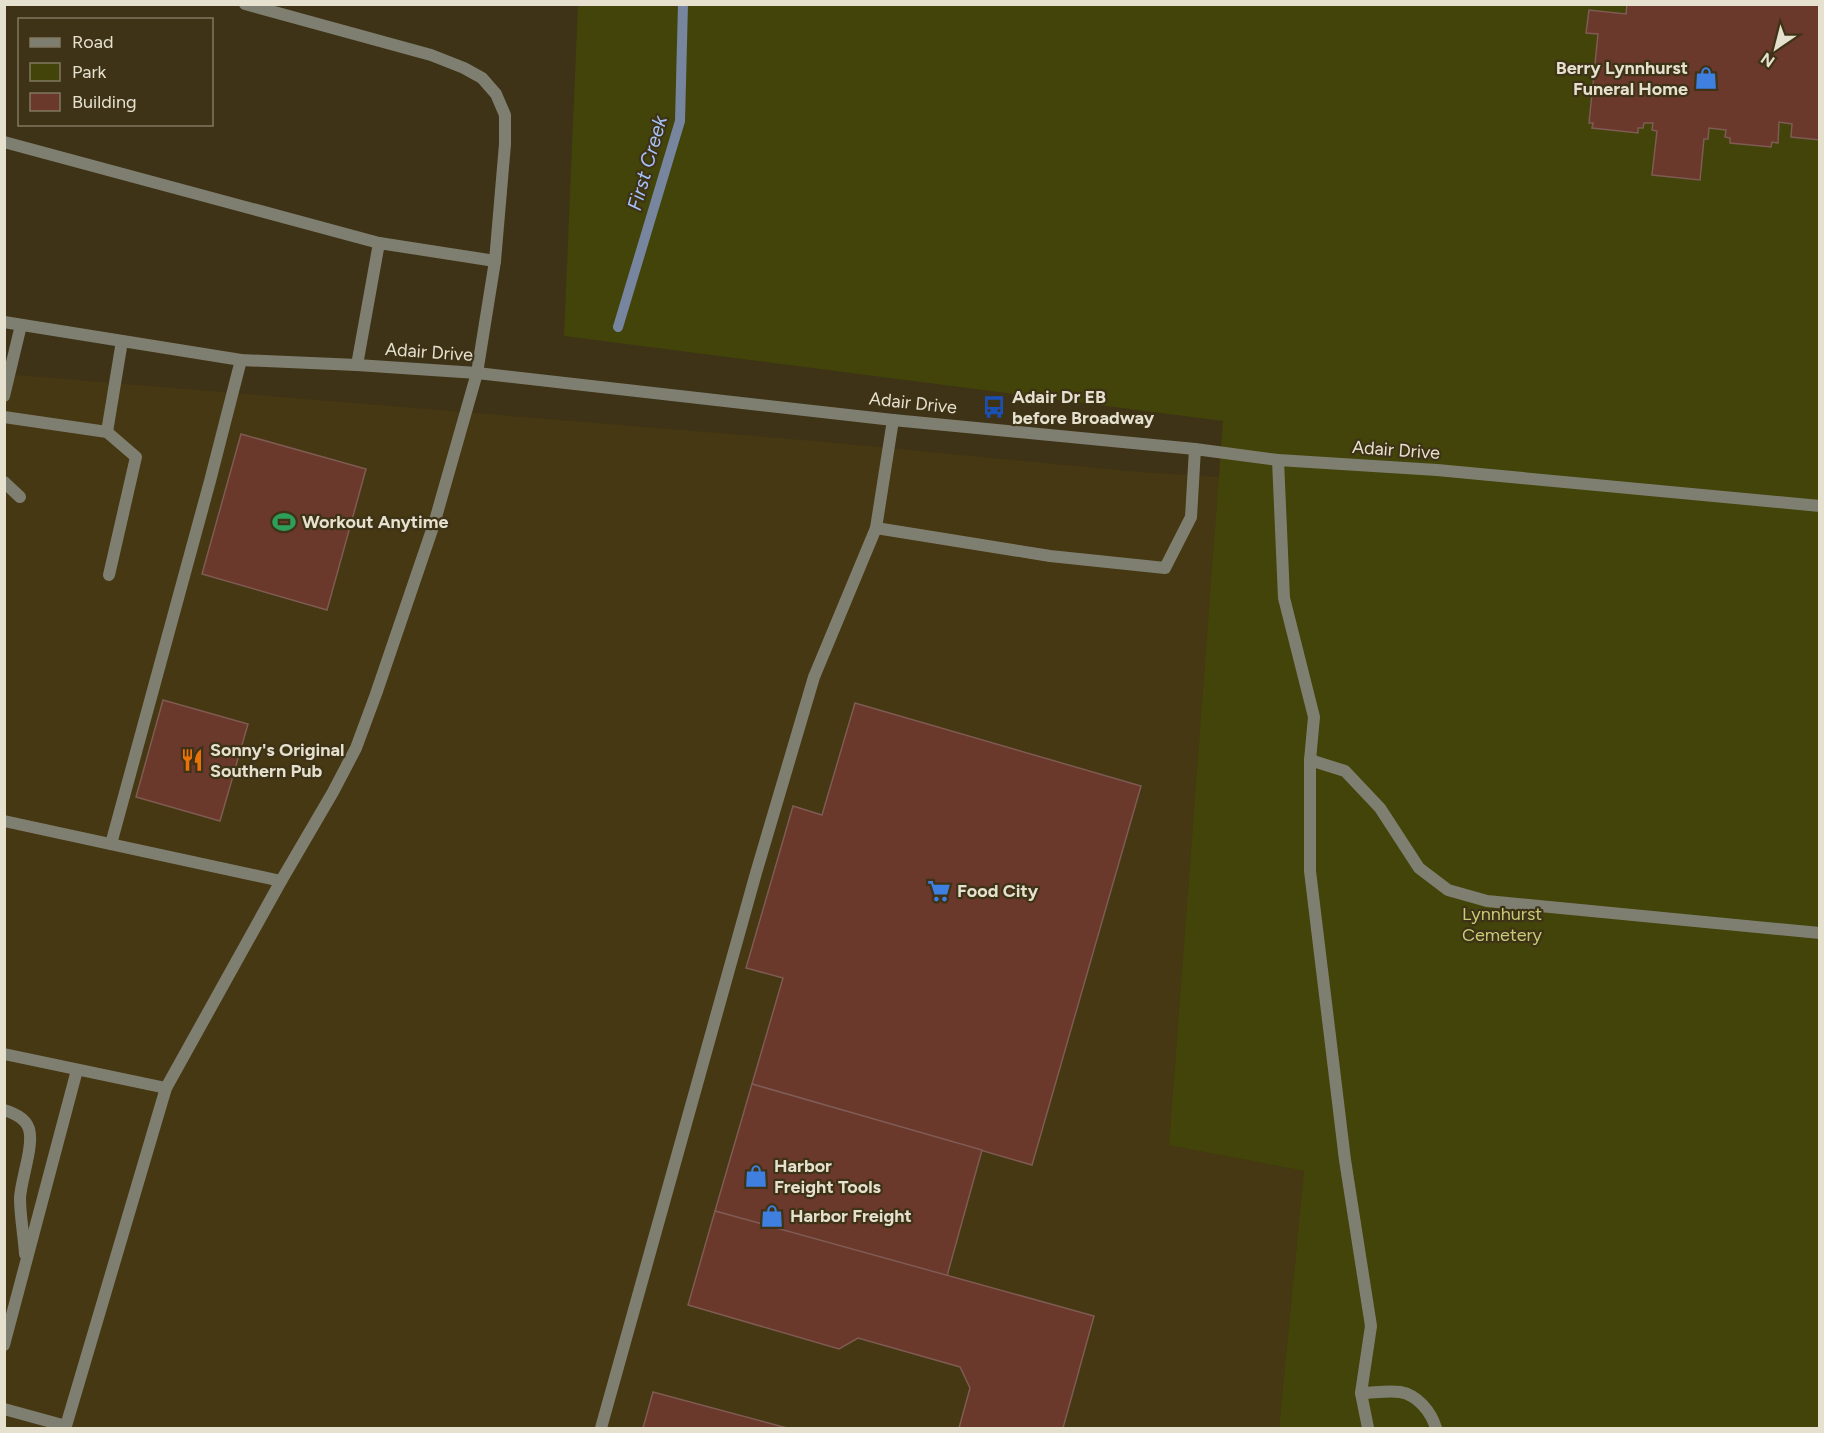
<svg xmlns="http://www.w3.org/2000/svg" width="1824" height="1433" viewBox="0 0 1824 1433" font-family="Figtree,sans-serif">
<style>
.built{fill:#453812}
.green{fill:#42440a}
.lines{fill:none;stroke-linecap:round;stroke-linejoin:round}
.stream{stroke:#77859e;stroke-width:10}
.building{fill:#6b382c;stroke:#7e5b53;stroke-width:1.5}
.service{stroke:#7f7f71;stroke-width:12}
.minor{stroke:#7f7f71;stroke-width:12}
.labels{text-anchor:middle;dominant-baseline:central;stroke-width:4.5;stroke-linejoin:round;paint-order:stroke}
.poi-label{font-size:18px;font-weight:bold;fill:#e6e0cf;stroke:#3e3316;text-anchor:start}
.street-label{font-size:18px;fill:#e6e0cf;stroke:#3e3316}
.park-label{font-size:18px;fill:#c7cb78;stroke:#3e3316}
.water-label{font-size:20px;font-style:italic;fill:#a6c2f9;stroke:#3e3316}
</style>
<rect width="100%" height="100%" fill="#3e3316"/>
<path class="built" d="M4,374L826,442L1139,472L1219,477L1169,1144L1304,1171L1279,1428H5Z"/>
<path class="green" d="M578,5H1819V1428H1279L1304,1171L1169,1145L1223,421L564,336Z"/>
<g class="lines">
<path class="stream" d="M618,327L680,121L683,4"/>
</g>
<g class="building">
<path d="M1627,4H1820V140L1791,137L1792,124L1779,122L1778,143L1772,142L1771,147L1730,143V138L1725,137L1726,130L1709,128L1708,139H1704L1700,180L1652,175L1657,131L1652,130L1653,123H1644L1643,128H1638V133L1592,128L1593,123H1589L1598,34L1586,33L1589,10L1626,14Z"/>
<path d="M241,434L366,469L327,610L202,574Z"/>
<path d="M163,700L248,724L220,821L136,797Z"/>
<path d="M855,703L1141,786L1032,1165L752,1084L783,978L746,968L793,806L822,815Z"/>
<path d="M752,1084L982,1150L947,1276L715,1211Z"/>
<path d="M715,1211L1094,1316L1063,1428H959L970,1388L960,1367L858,1338L839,1349L688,1305Z"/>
<path d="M653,1392L787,1428H643Z"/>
</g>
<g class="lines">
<g class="service">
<path d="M4,142L379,243"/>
<path d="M357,365L379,243L495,261"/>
<path d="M4,396L21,325"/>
<path d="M4,417L107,432L122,341"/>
<path d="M107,432L136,457L109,575"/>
<path d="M1278,460L1284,598L1314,717L1310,760V871L1345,1160L1371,1326L1361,1393L1368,1428"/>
<path d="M4,482L20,497"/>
<path d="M876,528L1050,556L1165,568L1191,517L1195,449"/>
<path d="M1310,760L1345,771L1380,808L1419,868L1448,890L1487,901L1820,933"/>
<path d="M4,821L281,881"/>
<path d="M111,844L210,481L241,360"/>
<path d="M4,1054L166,1088"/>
<path d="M4,1110C14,1113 26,1119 29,1129C34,1146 21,1179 20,1198C20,1217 24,1236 25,1254"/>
<path d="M4,1345L77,1070"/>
<path d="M1361,1393C1373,1393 1388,1390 1400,1392C1418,1395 1431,1412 1436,1428"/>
<path d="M4,1409L66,1426L166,1088L281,881L333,792L356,748L376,694L434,524L477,373L495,261L505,144V115L496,94L482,78L464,68L431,55L245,4"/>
<path d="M601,1428L756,873L814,677L876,528L893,420"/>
</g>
<path class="minor" d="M4,322L241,360L357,365L477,373L893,420L1195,449L1278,460L1437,470L1820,506"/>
</g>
<defs>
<g id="shop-bare" transform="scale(1.8)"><path d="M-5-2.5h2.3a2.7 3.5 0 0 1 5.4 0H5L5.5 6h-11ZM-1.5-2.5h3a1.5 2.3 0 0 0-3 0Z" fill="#3f7fe0" stroke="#3e3316" stroke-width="2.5" paint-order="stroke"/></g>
<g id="bus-bare" transform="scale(1.8)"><path d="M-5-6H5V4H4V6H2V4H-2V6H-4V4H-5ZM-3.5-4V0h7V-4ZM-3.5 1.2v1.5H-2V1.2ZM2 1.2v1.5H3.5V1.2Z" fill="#1a4fb4" stroke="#3e3316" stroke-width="2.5" paint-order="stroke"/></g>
<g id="stadium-bare" transform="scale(1.8)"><path d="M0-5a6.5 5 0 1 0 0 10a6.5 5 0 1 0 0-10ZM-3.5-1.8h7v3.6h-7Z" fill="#2e9e5b" stroke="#3e3316" stroke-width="2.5" paint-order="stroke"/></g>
<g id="restaurant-bare" transform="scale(1.8)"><path d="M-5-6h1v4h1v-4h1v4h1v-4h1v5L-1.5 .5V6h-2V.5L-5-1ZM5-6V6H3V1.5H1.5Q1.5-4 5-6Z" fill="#e8710a" stroke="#3e3316" stroke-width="2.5" paint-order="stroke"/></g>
<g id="supermarket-bare" transform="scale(1.8)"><path d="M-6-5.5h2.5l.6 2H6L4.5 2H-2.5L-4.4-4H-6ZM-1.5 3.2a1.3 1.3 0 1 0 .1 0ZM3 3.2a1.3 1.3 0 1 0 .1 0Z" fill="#3f7fe0" stroke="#3e3316" stroke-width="2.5" paint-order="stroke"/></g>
</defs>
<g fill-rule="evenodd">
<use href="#shop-bare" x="1706" y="78"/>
<use href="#bus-bare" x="994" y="407"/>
<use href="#stadium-bare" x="284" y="522"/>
<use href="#restaurant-bare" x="192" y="760"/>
<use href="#supermarket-bare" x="939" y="891"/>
<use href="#shop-bare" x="756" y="1176"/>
<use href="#shop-bare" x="772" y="1216"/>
</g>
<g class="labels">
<g class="poi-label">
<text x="1688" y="68" text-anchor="end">Berry Lynnhurst<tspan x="1688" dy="21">Funeral Home</tspan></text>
<text x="1012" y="397">Adair Dr EB<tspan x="1012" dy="21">before Broadway</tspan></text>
<text x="302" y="522">Workout Anytime</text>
<text x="210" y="750">Sonny's Original<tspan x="210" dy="21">Southern Pub</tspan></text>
<text x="957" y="891">Food City</text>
<text x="774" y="1166">Harbor<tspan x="774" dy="21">Freight Tools</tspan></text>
<text x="790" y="1216">Harbor Freight</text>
</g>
<g class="street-label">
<text transform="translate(429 352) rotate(4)">Adair Drive</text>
<text transform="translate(913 403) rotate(6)">Adair Drive</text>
<text transform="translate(1396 450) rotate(4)">Adair Drive</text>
</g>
<g class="park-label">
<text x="1502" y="914">Lynnhurst<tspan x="1502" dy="21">Cemetery</tspan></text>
</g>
<g class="water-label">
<text transform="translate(647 163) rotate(-74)">First Creek</text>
</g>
</g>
<rect width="1824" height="1433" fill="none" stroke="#e6e0cf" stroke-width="12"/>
<rect x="18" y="18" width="195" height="108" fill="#3e3316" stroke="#817860" stroke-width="1.5"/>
<rect x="30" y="38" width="30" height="9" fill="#7f7f71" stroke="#817860" stroke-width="1.5"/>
<text x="72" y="48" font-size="18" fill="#e6e0cf">Road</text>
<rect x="30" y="63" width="30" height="18" fill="#42440a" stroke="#817860" stroke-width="1.5"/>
<text x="72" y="78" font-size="18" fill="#e6e0cf">Park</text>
<rect x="30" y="93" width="30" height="18" fill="#6b382c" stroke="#817860" stroke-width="1.5"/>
<text x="72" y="108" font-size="18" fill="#e6e0cf">Building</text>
<g transform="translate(1776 48) rotate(215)" stroke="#3e3316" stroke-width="4.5" paint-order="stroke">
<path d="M0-4.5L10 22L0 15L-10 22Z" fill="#e6e0cf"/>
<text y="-9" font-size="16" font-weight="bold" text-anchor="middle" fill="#e6e0cf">N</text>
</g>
</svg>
